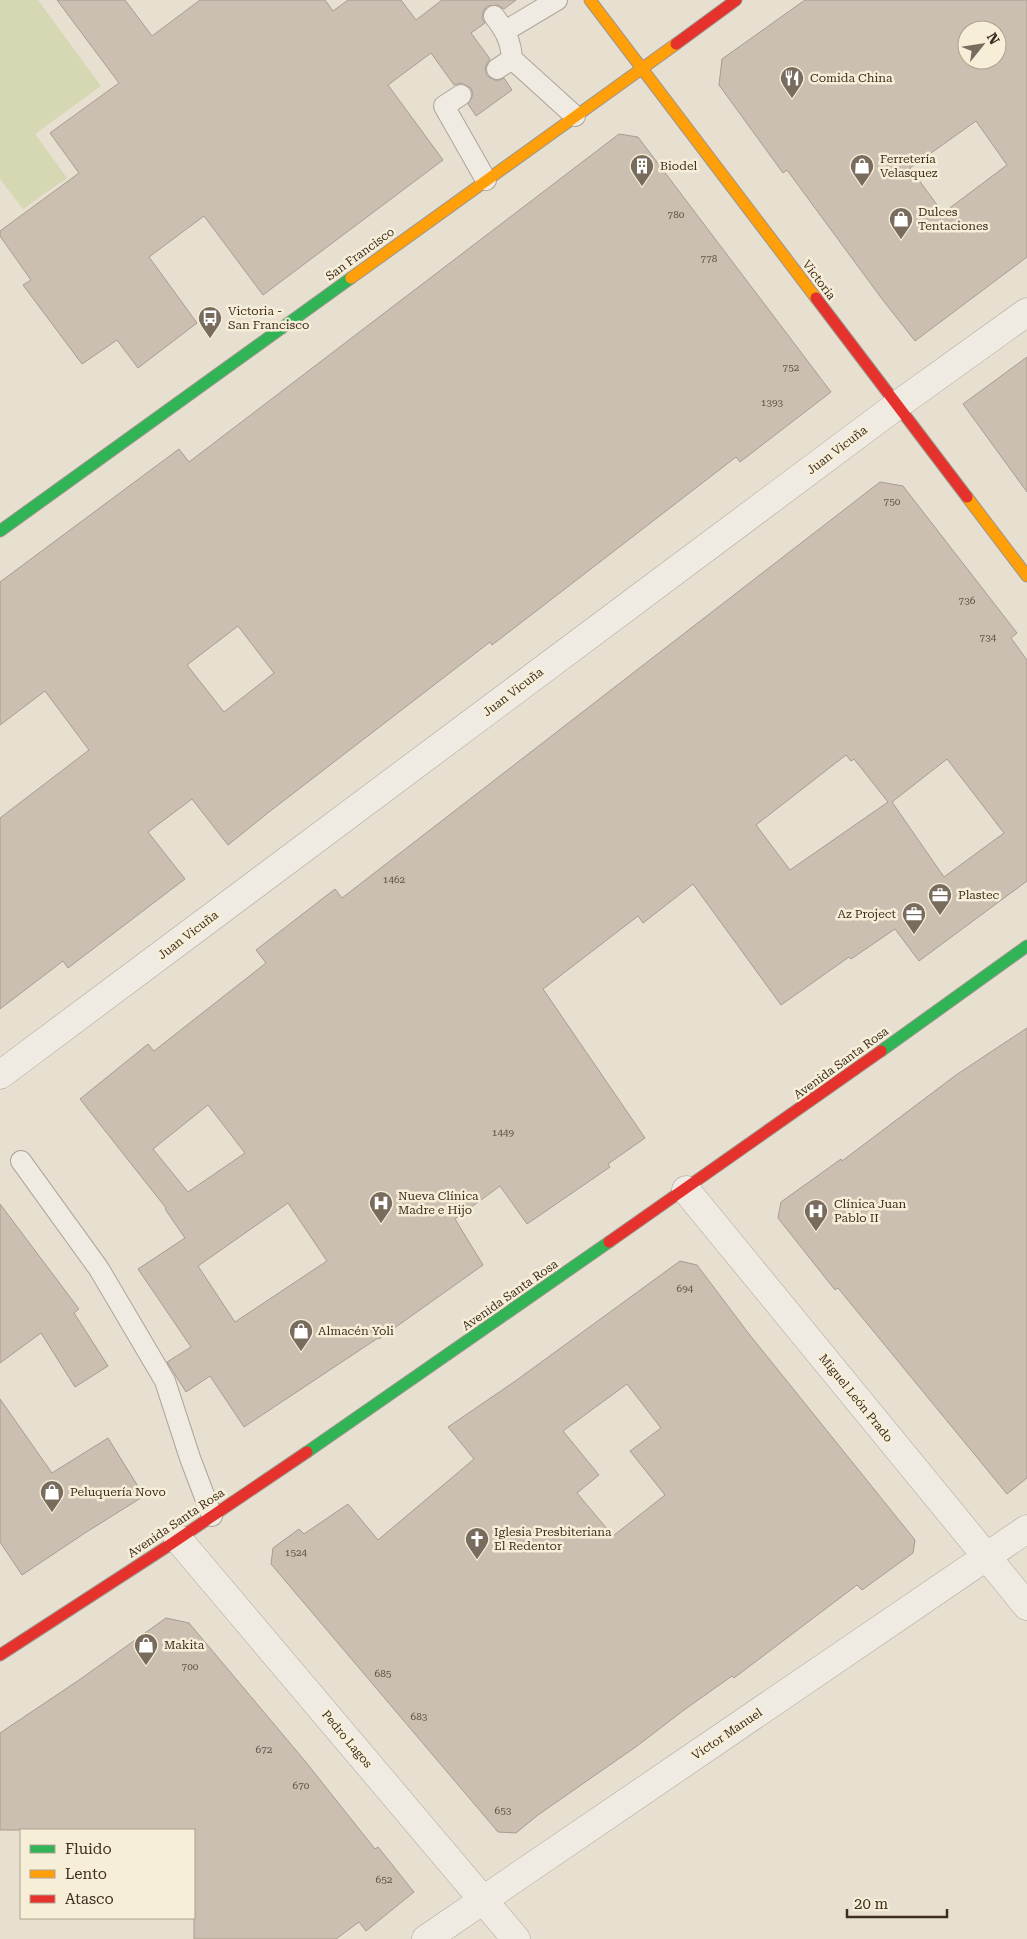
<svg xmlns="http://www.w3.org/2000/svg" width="1027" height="1939" viewBox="0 0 1027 1939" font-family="'Roboto Serif',serif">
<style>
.green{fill:#d6d7b3}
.building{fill:#cbbfb2;stroke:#a89c90;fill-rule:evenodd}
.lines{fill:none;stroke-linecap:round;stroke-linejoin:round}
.lane-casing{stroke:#ada599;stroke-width:22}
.street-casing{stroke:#ada599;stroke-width:29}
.fast-casing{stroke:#9c958a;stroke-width:13}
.slow-casing{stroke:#9c958a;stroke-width:13}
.jam-casing{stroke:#9c958a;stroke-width:13}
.lane{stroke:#efebe3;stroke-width:20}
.street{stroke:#efebe3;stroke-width:28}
.fast{stroke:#30b455;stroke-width:11}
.slow{stroke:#ff9f0a;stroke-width:11}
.jam{stroke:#e5322d;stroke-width:11}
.labels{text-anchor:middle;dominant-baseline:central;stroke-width:5;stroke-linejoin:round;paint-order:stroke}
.number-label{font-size:10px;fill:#605244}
.poi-label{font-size:12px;fill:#3d2e20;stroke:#f7eed8;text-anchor:start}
.street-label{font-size:12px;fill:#3d2e20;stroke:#f7eed8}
</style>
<rect width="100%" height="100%" fill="#e7e0d1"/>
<path class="green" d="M0,0H38L101,86L35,134L67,178L23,209L0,179Z"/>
<g class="building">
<path d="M57,0H125L152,36L200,0H325L333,11L348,0H401L416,20L442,0H516L504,9L498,5L487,6L483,12L482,18L485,23L471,33L490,59L487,63L485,69L487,76L497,81L504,78L512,90L476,116L468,104L473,95L471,88L461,83L454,85L431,53L388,85L443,160L263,295L204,216L149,257L197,323L138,368L117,340L82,364L23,285L31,280L0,236V231L79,173L50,133L119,83Z"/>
<path d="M805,0H1027V257L915,341L882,299L787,170L783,173L719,85L722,59ZM967,30H997V60H967ZM976,121L1007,165L943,213L910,168Z"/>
<path d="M619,134L638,137L831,392L740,462L736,457L535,612L492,645L490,642L269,812L228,845L192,799L148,832L185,879L68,968L63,961L0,1009V818L89,750L45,691L0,725V582L179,449L189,462ZM238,626L274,673L224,712L187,665Z"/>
<path d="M1027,357V492L963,404Z"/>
<path d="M880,482L903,486L1017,633L1011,638L1027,660V881L919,961L895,929L851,959L849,957L781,1005L693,884L643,923L638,916L543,989L645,1138L608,1164L610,1167L527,1224L500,1186L455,1219L483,1265L379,1339L378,1338L244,1427L210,1376L186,1392L167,1362L191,1347L138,1269L185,1238L165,1209L166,1208L80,1099L148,1044L154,1051L266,963L256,950L335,889L342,898ZM846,755L851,761L854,759L888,802L790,870L756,825ZM947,759L1004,833L944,877L892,802ZM208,1105L245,1153L188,1192L153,1149ZM288,1203L327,1261L235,1322L198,1266Z"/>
<path d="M1027,1028V1478L1007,1494L838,1288L835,1290L778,1218L781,1202L841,1159L842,1161L956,1075Z"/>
<path d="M0,1204L79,1309L74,1313L108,1366L75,1387L41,1333L0,1363Z"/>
<path d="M680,1261L697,1265L749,1334L915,1540L913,1553L862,1590L857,1585L734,1678L732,1676L684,1710L637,1746L538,1815L516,1833L498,1832L271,1564L273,1548L299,1529L304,1534L348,1504L378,1540L474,1459L448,1427L514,1382ZM627,1384L661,1428L630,1451L665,1495L613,1536L577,1493L599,1475L563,1431Z"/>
<path d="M0,1399L52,1473L108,1438L144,1496L85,1533L22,1575L0,1542Z"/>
<path d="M166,1618L189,1623L305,1761L375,1849L378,1847L414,1892L366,1931L359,1922L336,1939H194V1830H0V1733L79,1680Z"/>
</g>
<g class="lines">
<g class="lane-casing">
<g id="lane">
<path d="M494,16C505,30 511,41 512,59L575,116"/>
<path d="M505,31L557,0"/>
<path d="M497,69L512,59"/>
<path d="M461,95L444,106L486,180"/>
<path d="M21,1161L99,1269L165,1381L190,1458L212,1516"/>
</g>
</g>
<g class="street-casing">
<g id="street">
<path d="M0,1075L896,406L1027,312"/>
<path d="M686,1190L1027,1606"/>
<path d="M178,1539L516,1939"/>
<path d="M426,1939L1027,1529"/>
</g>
</g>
<g class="fast-casing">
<g id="fast">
<path d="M0,531L351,278"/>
<path d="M881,1051L1027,946"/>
<path d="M307,1452L609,1242"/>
</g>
</g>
<g class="slow-casing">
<g id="slow">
<path d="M590,0L816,298"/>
<path d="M351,278L676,44"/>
<path d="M967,497L1027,576"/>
</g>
</g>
<g class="jam-casing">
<g id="jam">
<path d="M676,44L736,0"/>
<path d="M816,298L967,497"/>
<path d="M609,1242L881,1051"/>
<path d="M0,1655L168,1546L307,1452"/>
</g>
</g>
<use href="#lane" class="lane"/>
<use href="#street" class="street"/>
<use href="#fast" class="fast"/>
<use href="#slow" class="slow"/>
<use href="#jam" class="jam"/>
</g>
<defs>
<g id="restaurant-pin" transform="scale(1.25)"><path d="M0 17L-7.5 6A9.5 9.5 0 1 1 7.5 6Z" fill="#786c5e" stroke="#f7eed8"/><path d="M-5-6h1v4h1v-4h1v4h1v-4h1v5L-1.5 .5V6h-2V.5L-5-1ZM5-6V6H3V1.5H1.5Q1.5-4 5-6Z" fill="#fff"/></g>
<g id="building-pin" transform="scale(1.25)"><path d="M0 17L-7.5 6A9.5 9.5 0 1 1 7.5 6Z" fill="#786c5e" stroke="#f7eed8"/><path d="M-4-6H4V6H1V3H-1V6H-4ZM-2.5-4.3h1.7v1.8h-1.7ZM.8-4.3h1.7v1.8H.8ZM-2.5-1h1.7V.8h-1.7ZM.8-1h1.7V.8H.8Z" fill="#fff"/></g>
<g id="shop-pin" transform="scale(1.25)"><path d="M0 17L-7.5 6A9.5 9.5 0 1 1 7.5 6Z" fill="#786c5e" stroke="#f7eed8"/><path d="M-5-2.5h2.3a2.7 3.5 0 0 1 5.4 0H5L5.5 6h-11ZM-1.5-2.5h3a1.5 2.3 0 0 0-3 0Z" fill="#fff"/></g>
<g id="bus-pin" transform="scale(1.25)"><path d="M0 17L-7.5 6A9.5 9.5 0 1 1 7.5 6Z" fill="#786c5e" stroke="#f7eed8"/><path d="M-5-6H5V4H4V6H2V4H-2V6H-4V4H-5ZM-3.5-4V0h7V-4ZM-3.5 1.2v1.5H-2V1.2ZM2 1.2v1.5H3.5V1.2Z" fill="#fff"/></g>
<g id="office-pin" transform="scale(1.25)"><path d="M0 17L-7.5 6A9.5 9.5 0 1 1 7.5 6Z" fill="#786c5e" stroke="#f7eed8"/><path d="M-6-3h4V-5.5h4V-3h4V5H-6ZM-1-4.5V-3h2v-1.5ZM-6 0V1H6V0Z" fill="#fff"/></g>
<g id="hospital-pin" transform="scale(1.25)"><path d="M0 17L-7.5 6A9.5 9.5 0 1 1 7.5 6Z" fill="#786c5e" stroke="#f7eed8"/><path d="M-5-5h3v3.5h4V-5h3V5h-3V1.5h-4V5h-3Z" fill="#fff"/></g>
<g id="church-pin" transform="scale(1.25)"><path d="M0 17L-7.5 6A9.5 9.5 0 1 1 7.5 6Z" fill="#786c5e" stroke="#f7eed8"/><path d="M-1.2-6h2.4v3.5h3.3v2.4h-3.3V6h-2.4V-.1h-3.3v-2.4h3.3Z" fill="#fff"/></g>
</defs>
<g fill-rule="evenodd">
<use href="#restaurant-pin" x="792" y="78"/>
<use href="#building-pin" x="642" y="166"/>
<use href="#shop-pin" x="862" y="166"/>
<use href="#shop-pin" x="901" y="219"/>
<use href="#bus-pin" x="210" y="318"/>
<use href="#office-pin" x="940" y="895"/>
<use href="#office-pin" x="914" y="914"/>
<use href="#hospital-pin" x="381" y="1203"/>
<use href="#hospital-pin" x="816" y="1211"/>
<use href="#shop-pin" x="301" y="1331"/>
<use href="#shop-pin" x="52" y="1492"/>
<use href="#church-pin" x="477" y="1539"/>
<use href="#shop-pin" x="146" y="1645"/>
</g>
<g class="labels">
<g class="number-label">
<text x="676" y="214">780</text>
<text x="709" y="258">778</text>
<text x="791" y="367">752</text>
<text x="772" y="402">1393</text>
<text x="892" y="501">750</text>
<text x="967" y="600">736</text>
<text x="988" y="637">734</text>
<text x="394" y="879">1462</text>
<text x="503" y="1132">1449</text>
<text x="685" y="1288">694</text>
<text x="296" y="1552">1524</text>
<text x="190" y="1666">700</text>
<text x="383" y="1673">685</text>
<text x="419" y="1716">683</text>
<text x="264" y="1749">672</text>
<text x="301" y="1785">670</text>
<text x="503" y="1810">653</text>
<text x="384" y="1879">652</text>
</g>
<g class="poi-label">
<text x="810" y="78">Comida China</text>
<text x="880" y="159">Ferretería<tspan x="880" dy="14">Velasquez</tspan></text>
<text x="660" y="166">Biodel</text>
<text x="918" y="212">Dulces<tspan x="918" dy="14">Tentaciones</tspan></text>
<text x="228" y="311">Victoria -<tspan x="228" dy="14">San Francisco</tspan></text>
<text x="958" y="895">Plastec</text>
<text x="896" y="914" text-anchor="end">Az Project</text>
<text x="398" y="1196">Nueva Clínica<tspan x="398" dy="14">Madre e Hijo</tspan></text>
<text x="834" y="1204">Clínica Juan<tspan x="834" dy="14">Pablo II</tspan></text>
<text x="318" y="1331">Almacén Yoli</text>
<text x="70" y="1492">Peluquería Novo</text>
<text x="494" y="1532">Iglesia Presbiteriana<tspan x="494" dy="14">El Redentor</tspan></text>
<text x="164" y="1645">Makita</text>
</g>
<g class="street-label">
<text transform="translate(360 254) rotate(-36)">San Francisco</text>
<text transform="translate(819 280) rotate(53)">Victoria</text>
<text transform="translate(837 450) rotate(-37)">Juan Vicuña</text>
<text transform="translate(513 692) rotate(-37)">Juan Vicuña</text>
<text transform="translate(188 935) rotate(-37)">Juan Vicuña</text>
<text transform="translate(841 1063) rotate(-36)">Avenida Santa Rosa</text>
<text transform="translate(510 1295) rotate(-35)">Avenida Santa Rosa</text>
<text transform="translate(856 1398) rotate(51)">Miguel León Prado</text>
<text transform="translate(176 1523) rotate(-34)">Avenida Santa Rosa</text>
<text transform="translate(727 1734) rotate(-34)">Víctor Manuel</text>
<text transform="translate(347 1739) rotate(50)">Pedro Lagos</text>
</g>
</g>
<rect x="20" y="1829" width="175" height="90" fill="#f7eed8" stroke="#ada18e"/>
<rect x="30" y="1845" width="25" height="8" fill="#30b455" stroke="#ada18e"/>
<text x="65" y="1854" font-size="15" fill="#3d2e20">Fluido</text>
<rect x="30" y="1870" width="25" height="8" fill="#ff9f0a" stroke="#ada18e"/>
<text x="65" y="1879" font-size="15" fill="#3d2e20">Lento</text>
<rect x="30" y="1895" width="25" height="8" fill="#e5322d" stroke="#ada18e"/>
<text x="65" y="1904" font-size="15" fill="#3d2e20">Atasco</text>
<g transform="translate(982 45) rotate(60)"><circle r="24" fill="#f7eed8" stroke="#ada18e"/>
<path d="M0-4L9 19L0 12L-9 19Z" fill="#786c5e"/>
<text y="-8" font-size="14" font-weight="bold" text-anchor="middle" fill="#3d2e20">N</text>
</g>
<path d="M847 1909v8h100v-8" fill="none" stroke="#3d2e20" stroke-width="2.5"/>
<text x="854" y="1909" font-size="15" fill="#3d2e20" stroke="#f7eed8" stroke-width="4" paint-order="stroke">20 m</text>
</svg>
